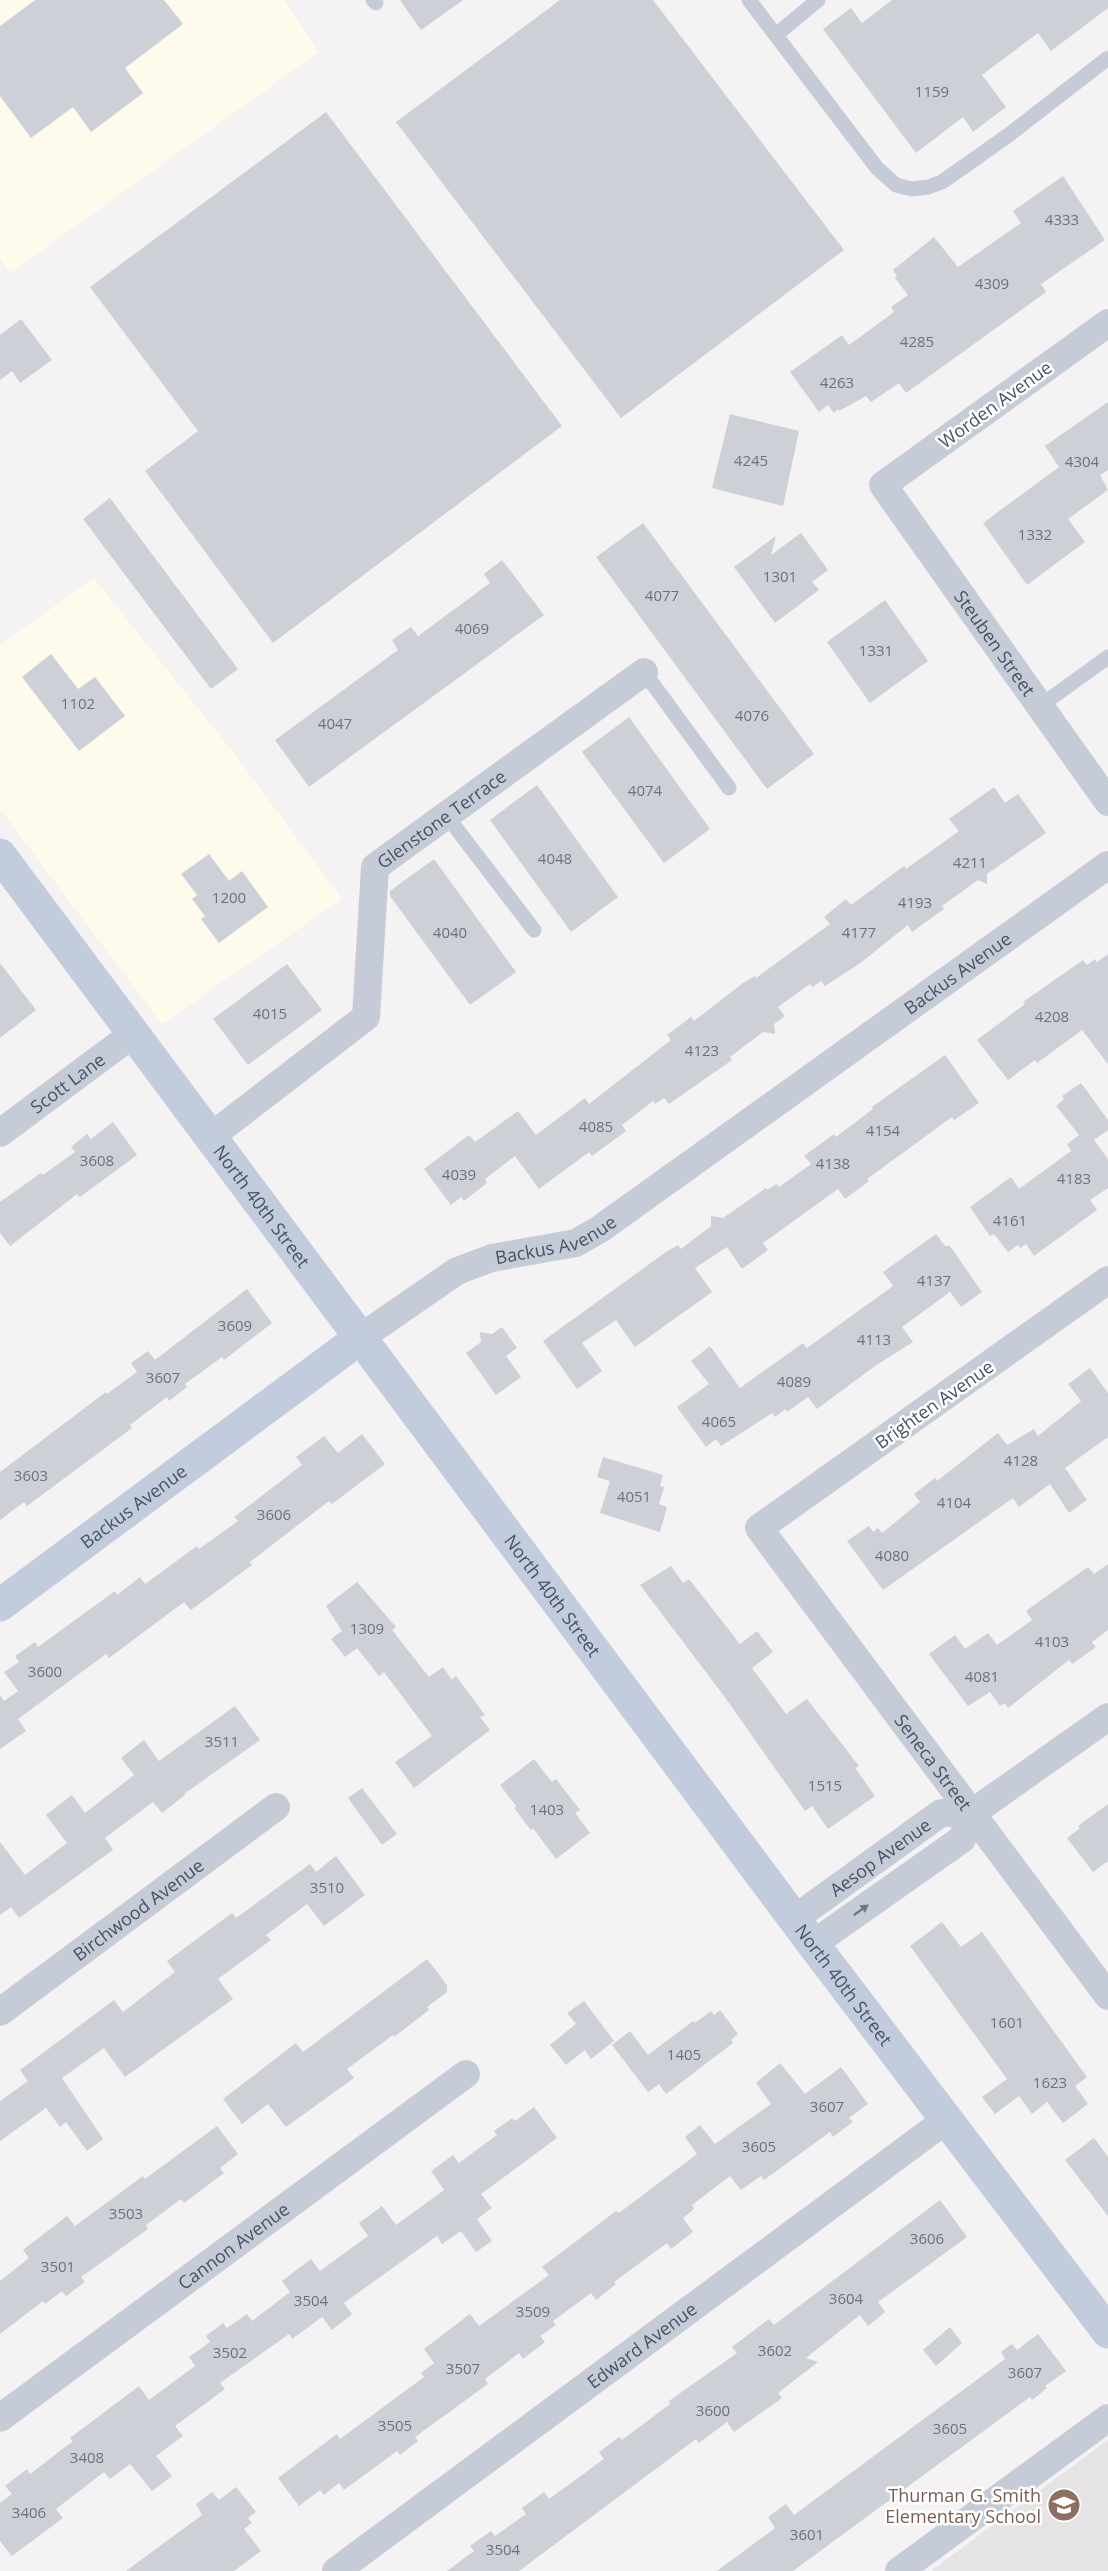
<svg xmlns="http://www.w3.org/2000/svg" width="1108" height="2571" viewBox="0 0 1108 2571" font-family="'Open Sans',sans-serif">
<style>
.commercial{fill:#fefbec}
.education{fill:#e5e3e4}
.building{fill:#ced0d8}
.lines{fill:none;stroke-linecap:round;stroke-linejoin:round}
.lane{stroke:#c5ccd8;stroke-width:15}
.street{stroke:#c5ccd8;stroke-width:28}
.secondary{stroke:#c3ccdc;stroke-width:33}
.oneway{fill:#6d7785}
.labels{text-anchor:middle;dominant-baseline:central;stroke-width:5;stroke-linejoin:round;paint-order:stroke}
.number-label{font-size:15px;fill:#697280}
.street-label{font-size:18px;fill:#475262;stroke:#fff}
.education-label{font-size:18px;fill:#785e54;stroke:#fff;text-anchor:end}
</style>
<rect width="100%" height="100%" fill="#f4f2f2"/>
<g class="commercial">
<path d="M0,0H284L319,52L10,273L0,259Z"/>
<path d="M94,578L233,752L342,899L162,1024L0,809V645Z"/>
</g>
<path class="education" d="M1108,2440V2571H931Z"/>
<g class="building">
<path d="M35,0H164L183,24L125,68L143,93L91,132L73,107L31,138L0,96V26Z"/>
<path d="M400,0H463L421,30Z"/>
<path d="M560,0H653L844,250L621,418L396,122Z"/>
<path d="M892,0H1108V8L1051,51L1038,33L982,75L1006,107L973,132L963,117L916,153L823,29L851,8L862,23Z"/>
<path d="M326,112L562,426L273,643L145,471L198,431L90,287Z"/>
<path d="M1063,176L1105,240L1041,284L1046,292L906,393L899,383L871,402L866,396L839,411L838,409L834,413L828,405L819,412L790,372L842,335L849,345L894,312L891,307L908,295L895,278L897,276L893,270L934,237L958,267L1021,223L1013,211Z"/>
<path d="M21,319L52,360L20,383L12,371L0,380V335Z"/>
<path d="M1108,402V470L1100,475L1108,490L1068,519L1085,542L1027,585L983,523L1059,467L1045,446Z"/>
<path d="M730,414L799,431L783,506L712,488Z"/>
<path d="M110,498L238,669L211,689L83,519Z"/>
<path d="M643,523L814,754L767,789L596,557Z"/>
<path d="M801,533L828,570L812,582L819,590L775,623L734,567L776,536L771,555Z"/>
<path d="M502,560L544,615L309,787L275,740L398,650L392,640L411,627L418,636L490,583L484,574Z"/>
<path d="M885,600L928,661L870,703L827,642Z"/>
<path d="M51,654L78,689L95,677L125,716L79,751L22,677Z"/>
<path d="M629,717L710,829L664,863L582,752Z"/>
<path d="M537,785L618,897L571,932L490,820Z"/>
<path d="M994,787L1005,803L1018,794L1046,833L987,874V884L978,880L942,906L944,909L912,932L908,925L859,964L825,986L821,981L812,987L810,984L778,1007L785,1016L774,1024L775,1034L763,1032L730,1057L732,1060L669,1104L664,1098L655,1104L653,1101L622,1125L626,1131L592,1156L589,1152L539,1189L515,1156L485,1179L487,1183L464,1201L461,1197L451,1205L424,1169L469,1135L475,1142L518,1111L536,1135L585,1098L589,1104L671,1040L667,1035L691,1017L694,1021L743,983L755,976L756,978L830,924L824,917L846,899L851,905L904,866L906,869L959,831L949,819Z"/>
<path d="M209,854L229,881L242,871L268,907L219,943L201,919L205,916L192,899L197,895L181,874Z"/>
<path d="M434,859L516,972L470,1005L390,896V891Z"/>
<path d="M1108,954V1064L1082,1030L1037,1063L1035,1060L1008,1080L977,1040L1025,1004L1023,1002L1083,960L1087,965L1095,959L1097,962Z"/>
<path d="M0,963L36,1010L0,1038Z"/>
<path d="M287,964L322,1010L248,1065L213,1019Z"/>
<path d="M945,1055L979,1103L954,1120L952,1117L867,1179L869,1181L845,1199L838,1189L763,1243L768,1250L742,1269L727,1247L695,1268L712,1292L635,1347L616,1320L582,1343L602,1371L577,1389L543,1341L666,1252L678,1245L681,1249L711,1226V1216L723,1218L766,1188L767,1190L777,1184L779,1187L811,1164L804,1156L834,1134L836,1137L873,1109L872,1107Z"/>
<path d="M1081,1083L1108,1120V1130L1094,1140L1108,1159V1188L1090,1200L1097,1210L1034,1256L1026,1244L1020,1248L1018,1245L1008,1252L994,1234L990,1236L970,1207L1011,1177L1019,1189L1071,1151L1067,1144L1079,1135L1056,1106L1064,1099L1062,1096Z"/>
<path d="M113,1122L137,1155L80,1197L77,1194L10,1246L0,1233V1202L41,1173L43,1175L75,1152L71,1147L87,1134L91,1139Z"/>
<path d="M936,1234L945,1246H950L982,1292L961,1307L950,1292L902,1327L913,1342L875,1366L817,1409L808,1397L787,1412L785,1409L775,1417L772,1413L721,1446L716,1439L706,1447L677,1407L709,1384L691,1361L710,1346L740,1388L803,1343L807,1348L893,1286L883,1272Z"/>
<path d="M247,1289L272,1323L224,1360L222,1357L185,1384L187,1387L169,1401L167,1397L130,1425L132,1428L27,1506L24,1502L0,1520V1472L106,1392L107,1394L137,1372L131,1363L148,1351L155,1360Z"/>
<path d="M502,1327L517,1348L506,1356L521,1377L496,1395L466,1353L481,1342L480,1332L492,1334Z"/>
<path d="M1090,1368L1108,1393V1437L1065,1468L1087,1500L1069,1513L1050,1484L1019,1507L1013,1498L883,1590L847,1541L869,1526L873,1532L878,1528L882,1533L920,1502L914,1494L935,1478L937,1481L998,1433L1007,1445L1034,1429L1038,1436L1081,1401L1068,1384Z"/>
<path d="M362,1434L385,1464L332,1504L329,1501L250,1562L252,1565L191,1610L184,1602L109,1658L106,1654L18,1719L26,1731L0,1749V1695L4,1701L18,1691L4,1672L19,1662L15,1656L35,1642L38,1647L115,1591L117,1595L140,1577L145,1584L197,1546L199,1549L238,1521L234,1517L302,1465L296,1457L324,1436L338,1453Z"/>
<path d="M603,1457L663,1475L660,1486L664,1487L659,1504L667,1507L660,1532L600,1513L610,1481L597,1477Z"/>
<path d="M1108,1564V1630L1092,1642L1096,1647L1072,1664L1069,1660L1008,1708L1005,1703L1000,1706L990,1692L968,1706L929,1654L955,1635L965,1649L988,1633L997,1645L1032,1620L1026,1611L1041,1600L1088,1567L1094,1574Z"/>
<path d="M671,1566L683,1583L689,1579L740,1644L757,1631L773,1652L752,1668L786,1714L807,1699L859,1766L855,1768L875,1796L828,1829L812,1806L805,1811L724,1696L640,1585Z"/>
<path d="M357,1582L396,1627L392,1630L429,1677L443,1667L452,1680L456,1676L485,1715L480,1717L490,1730L414,1788L395,1762L432,1736L384,1672L379,1676L357,1648L345,1657L331,1639L342,1631L326,1606Z"/>
<path d="M235,1706L260,1740L184,1794L185,1795L162,1813L153,1802L105,1838L113,1850L19,1918L11,1907L0,1915V1842L25,1875L67,1843L46,1815L72,1795L85,1813L134,1775L121,1758L144,1740L159,1761Z"/>
<path d="M534,1759L552,1782L556,1779L580,1810L575,1813L590,1833L556,1859L533,1828L531,1830L514,1808L516,1806L500,1785Z"/>
<path d="M362,1788L397,1834L382,1845L348,1798Z"/>
<path d="M1108,1804V1861L1093,1872L1067,1838L1080,1828L1078,1826Z"/>
<path d="M336,1856L365,1895L324,1926L307,1904L266,1935L271,1940L218,1979L233,1999L125,2077L104,2048L62,2078L103,2139L87,2151L66,2122L60,2127L46,2108L0,2141V2101L28,2081L20,2070L114,2000L123,2012L175,1972L167,1961L232,1913L236,1918L310,1864L316,1872Z"/>
<path d="M942,1922L961,1947L982,1932L1087,2077L1075,2086L1088,2104L1063,2123L1047,2102L1032,2114L1019,2096L995,2114L982,2097L1007,2079L910,1946Z"/>
<path d="M427,1959L447,1985V1992L427,2007L429,2010L394,2037L393,2035L347,2069L354,2078L286,2127L268,2104L242,2124L223,2099L296,2043L303,2052Z"/>
<path d="M584,2001L614,2041L591,2059L585,2050L566,2065L550,2045L576,2024L567,2013Z"/>
<path d="M720,2010L738,2034L731,2040L733,2043L666,2094L659,2084L648,2092L612,2045L630,2031L648,2055L693,2021L695,2023L711,2011L714,2015Z"/>
<path d="M780,2063L805,2094L841,2067L868,2104L849,2118L853,2122L833,2137L830,2132L764,2180L761,2176L741,2190L730,2176L692,2205L694,2209L683,2218L693,2232L671,2249L667,2243L614,2282L616,2284L596,2300L591,2293L553,2321L556,2325L540,2336L545,2342L523,2359L519,2353L485,2379L488,2384L415,2437L418,2441L400,2455L397,2451L344,2490L339,2483L324,2495L320,2490L299,2506L278,2478L337,2434L340,2439L424,2377L421,2373L434,2363L424,2349L470,2314L479,2326L549,2275L542,2267L616,2211L619,2213L697,2154L685,2137L700,2125L715,2144L771,2104L756,2083Z"/>
<path d="M534,2107L557,2138L481,2194L492,2208L477,2219L492,2241L476,2252L461,2231L442,2244L437,2236L344,2303L352,2314L332,2330L322,2317L292,2339L289,2334L220,2383L225,2389L175,2426L183,2436L156,2456L172,2476L152,2491L130,2464L110,2479L104,2472L56,2509L63,2518L12,2556L0,2541V2503L12,2494L5,2486L27,2469L30,2474L73,2441L70,2438L139,2386L149,2400L195,2366L189,2357L210,2342L206,2336L223,2323L227,2328L247,2314L252,2321L290,2292L282,2281L311,2259L320,2271L368,2236L359,2223L382,2206L396,2225L444,2190L431,2171L453,2155L459,2163L497,2135L494,2131L512,2118L515,2121Z"/>
<path d="M217,2126L238,2154L220,2168L224,2173L184,2203L181,2199L146,2225L148,2229L81,2277L85,2282L66,2296L62,2291L45,2304L43,2301L0,2334V2281L29,2258L23,2250L67,2216L75,2226L143,2176L145,2179Z"/>
<path d="M1094,2138L1108,2157V2216L1065,2160Z"/>
<path d="M940,2200L967,2237L878,2302L885,2312L868,2326L860,2315L806,2358L818,2362L778,2393L782,2398L734,2432L727,2422L699,2443L696,2439L519,2571H447L474,2551L470,2546L491,2531L495,2536L526,2514L522,2508L544,2492L549,2499L604,2459L599,2452L619,2437L622,2440L670,2404L669,2401L737,2353L732,2347L769,2319L774,2325Z"/>
<path d="M950,2327L962,2343L936,2366L923,2350Z"/>
<path d="M1038,2334L1066,2371L1045,2386L1047,2388L1032,2400L1030,2397L793,2571H717L775,2528L768,2517L786,2504L794,2515L1005,2359L1001,2352L1012,2344L1017,2350Z"/>
<path d="M236,2487L256,2512L248,2518L252,2523L244,2529L261,2551L234,2571H126L202,2515L196,2504L212,2492L219,2500Z"/>
</g>
<g class="lines">
<g class="lane">
<path d="M373,0L376,3"/>
<path d="M749,0L877,168L896,185L912,189L928,187L942,182L1010,134L1108,58"/>
<path d="M776,35L818,0"/>
<path d="M644,672L729,788"/>
<path d="M1040,706L1108,657"/>
<path d="M446,815L534,930"/>
</g>
<g class="street">
<path id="s1" d="M1108,323L883,485L1108,802"/>
<path id="s2" d="M0,1133L133,1034"/>
<path id="s3" d="M210,1137L366,1017L375,867L644,672"/>
<path id="s4" d="M1108,1280L759,1528L1108,1996"/>
<path id="s5" d="M360,1338L457,1271L492,1258L576,1243L600,1229L1108,865"/>
<path id="s6" d="M794,1919L941,1813H972"/>
<path d="M813,1944L962,1839L972,1813L1108,1717"/>
<path id="s7" d="M0,2012L276,1807"/>
<path id="s8" d="M0,2418L466,2074"/>
<path id="s9" d="M336,2571L946,2120"/>
<path d="M899,2571L1108,2418"/>
</g>
<g class="secondary">
<path id="s10" d="M0,855L813,1944L1108,2332"/>
<path id="s11" d="M0,1605L360,1338"/>
</g>
</g>
<defs><path id="oneway-solid" d="M-6-.8H1V-3.2L6.5 0L1 3.2V.8H-6Z" transform="scale(1.5)"/></defs>
<use class="oneway" href="#oneway-solid" transform="translate(861 1910) rotate(-35)"/>
<defs>
<g id="school-disc" transform="scale(1.725)"><circle r="9.5" fill="#8d6e63" stroke="#fff"/><path d="M0-5L7-2L0 1L-7-2ZM-4 1L0 2.5L4 1V4Q0 6-4 4Z" fill="#fff"/></g>
</defs>
<g fill-rule="evenodd">
<use href="#school-disc" x="1064" y="2505"/>
</g>
<g class="labels">
<g class="number-label">
<text x="932" y="91">1159</text>
<text x="1062" y="219">4333</text>
<text x="992" y="283">4309</text>
<text x="917" y="341">4285</text>
<text x="837" y="382">4263</text>
<text x="751" y="460">4245</text>
<text x="1082" y="461">4304</text>
<text x="1035" y="534">1332</text>
<text x="780" y="576">1301</text>
<text x="662" y="595">4077</text>
<text x="472" y="628">4069</text>
<text x="876" y="650">1331</text>
<text x="78" y="703">1102</text>
<text x="752" y="715">4076</text>
<text x="335" y="723">4047</text>
<text x="645" y="790">4074</text>
<text x="555" y="858">4048</text>
<text x="970" y="862">4211</text>
<text x="229" y="897">1200</text>
<text x="915" y="902">4193</text>
<text x="450" y="932">4040</text>
<text x="859" y="932">4177</text>
<text x="270" y="1013">4015</text>
<text x="1052" y="1016">4208</text>
<text x="702" y="1050">4123</text>
<text x="596" y="1126">4085</text>
<text x="883" y="1130">4154</text>
<text x="97" y="1160">3608</text>
<text x="833" y="1163">4138</text>
<text x="459" y="1174">4039</text>
<text x="1074" y="1178">4183</text>
<text x="1010" y="1220">4161</text>
<text x="934" y="1280">4137</text>
<text x="235" y="1325">3609</text>
<text x="874" y="1339">4113</text>
<text x="163" y="1377">3607</text>
<text x="794" y="1381">4089</text>
<text x="719" y="1421">4065</text>
<text x="1021" y="1460">4128</text>
<text x="31" y="1475">3603</text>
<text x="634" y="1496">4051</text>
<text x="954" y="1502">4104</text>
<text x="274" y="1514">3606</text>
<text x="892" y="1555">4080</text>
<text x="367" y="1628">1309</text>
<text x="1052" y="1641">4103</text>
<text x="45" y="1671">3600</text>
<text x="982" y="1676">4081</text>
<text x="222" y="1741">3511</text>
<text x="825" y="1785">1515</text>
<text x="547" y="1809">1403</text>
<text x="327" y="1887">3510</text>
<text x="1007" y="2022">1601</text>
<text x="684" y="2054">1405</text>
<text x="1050" y="2082">1623</text>
<text x="827" y="2106">3607</text>
<text x="759" y="2146">3605</text>
<text x="126" y="2213">3503</text>
<text x="927" y="2238">3606</text>
<text x="58" y="2266">3501</text>
<text x="846" y="2298">3604</text>
<text x="311" y="2300">3504</text>
<text x="533" y="2311">3509</text>
<text x="775" y="2350">3602</text>
<text x="230" y="2352">3502</text>
<text x="463" y="2368">3507</text>
<text x="1025" y="2372">3607</text>
<text x="713" y="2410">3600</text>
<text x="395" y="2425">3505</text>
<text x="950" y="2428">3605</text>
<text x="87" y="2457">3408</text>
<text x="29" y="2512">3406</text>
<text x="807" y="2534">3601</text>
<text x="503" y="2549">3504</text>
</g>
<g class="street-label">
<text transform="translate(995 404) rotate(-36)">Worden Avenue</text>
<text stroke="none"><textPath href="#s1" startOffset="471">Steuben Street</textPath></text>
<text stroke="none"><textPath href="#s3" startOffset="429">Glenstone Terrace</textPath></text>
<text stroke="none"><textPath href="#s5" startOffset="708">Backus Avenue</textPath></text>
<text stroke="none"><textPath href="#s2" startOffset="84">Scott Lane</textPath></text>
<text stroke="none"><textPath href="#s10" startOffset="438">North 40th Street</textPath></text>
<text stroke="none"><textPath href="#s5" startOffset="222">Backus Avenue</textPath></text>
<text transform="translate(934 1404) rotate(-35)">Brighten Avenue</text>
<text stroke="none"><textPath href="#s11" startOffset="166">Backus Avenue</textPath></text>
<text stroke="none"><textPath href="#s10" startOffset="924">North 40th Street</textPath></text>
<text stroke="none"><textPath href="#s4" startOffset="720">Seneca Street</textPath></text>
<text stroke="none"><textPath href="#s6" startOffset="106">Aesop Avenue</textPath></text>
<text stroke="none"><textPath href="#s7" startOffset="172">Birchwood Avenue</textPath></text>
<text stroke="none"><textPath href="#s10" startOffset="1410">North 40th Street</textPath></text>
<text stroke="none"><textPath href="#s8" startOffset="290">Cannon Avenue</textPath></text>
<text stroke="none"><textPath href="#s9" startOffset="380">Edward Avenue</textPath></text>
</g>
<g class="education-label">
<text x="1041" y="2495">Thurman G. Smith<tspan x="1041" dy="21">Elementary School</tspan></text>
</g>
</g>
</svg>
